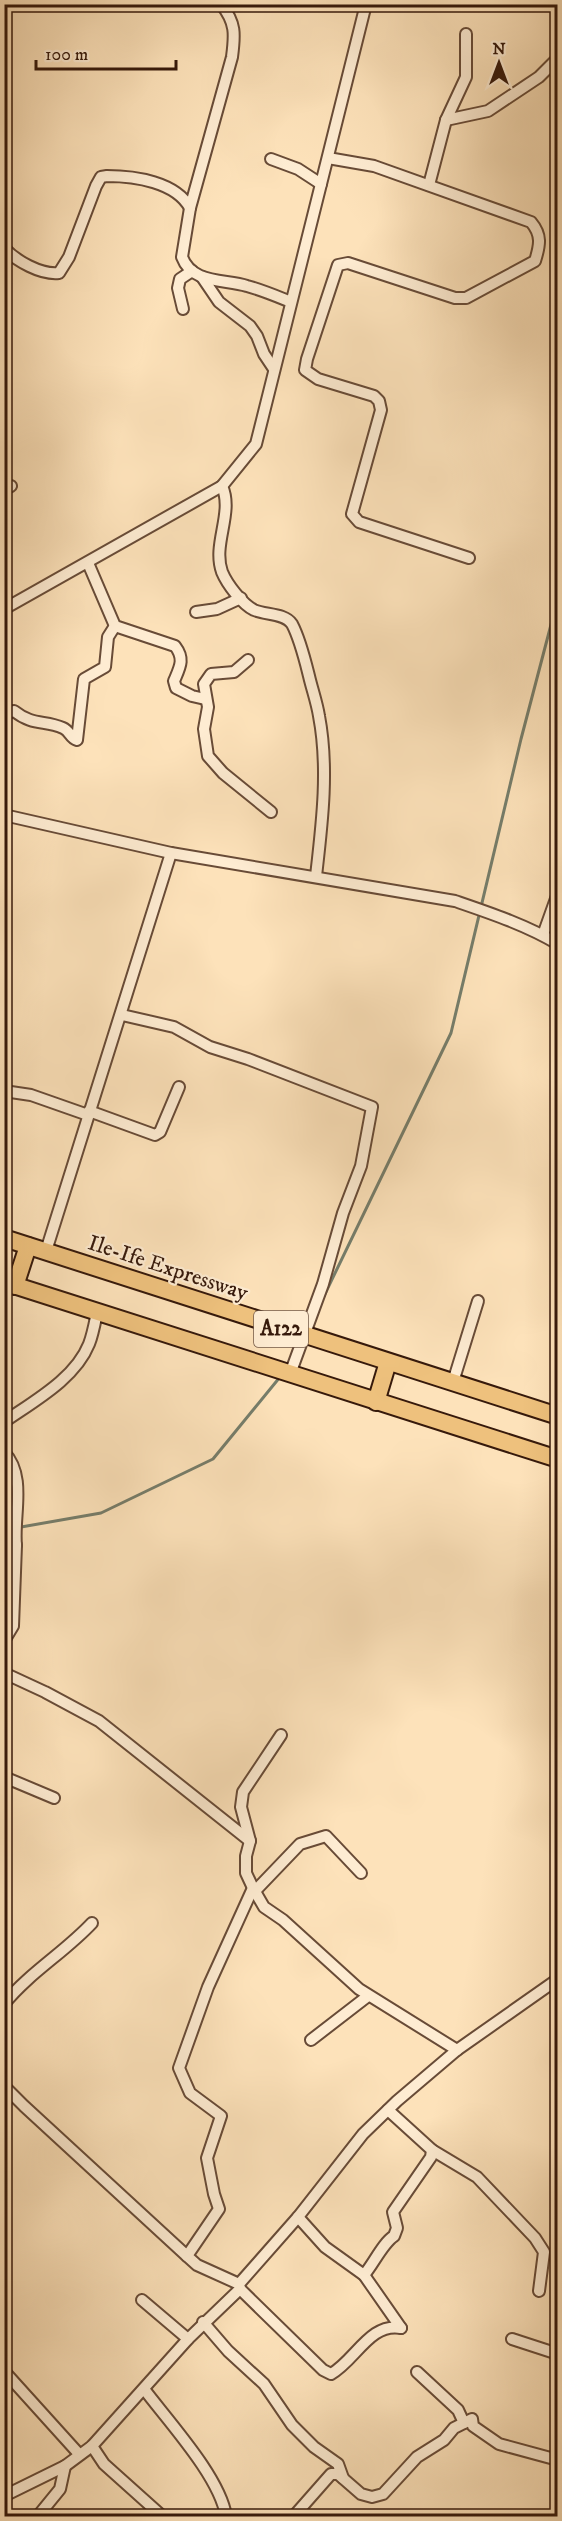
<svg xmlns="http://www.w3.org/2000/svg" width="562" height="2521" viewBox="0 0 562 2521" font-family="'IM FELL DW Pica',serif">
<style>
.lines{fill:none;stroke-linecap:round;stroke-linejoin:round}
.stream{stroke:#767d6a;stroke-width:3}
.minor-casing{stroke:#684b37;stroke-width:14}
.trunk-casing{stroke:#36190b;stroke-width:20}
.minor{stroke:#feecd2;stroke-width:10}
.trunk{stroke:#eec17d;stroke-width:16}
.labels{text-anchor:middle;dominant-baseline:central;stroke-width:4.5;stroke-linejoin:round;paint-order:stroke}
.shield{fill:#feecd2;stroke:#725847;stroke-width:1.5}
.shield-label{font-size:21px;font-weight:bold;fill:#36190b}
.street-label{font-size:22px;fill:#36190b;stroke:#feecd2}
</style>
<rect width="100%" height="100%" fill="#fde2ba"/>
<filter id="stains"><feTurbulence type="fractalNoise" baseFrequency=".00333" numOctaves="4"/><feColorMatrix values="0 0 0 0 .2 0 0 0 0 .09 0 0 0 0 .02 0 0 0 .5 -.17"/></filter>
<radialGradient id="worn" r=".72"><stop offset=".6" stop-color="#630" stop-opacity="0"/><stop offset="1" stop-color="#630" stop-opacity=".3"/></radialGradient>
<g class="lines">
<g class="stream">
<path d="M323,1298L451,1033L521,739L558,598"/>
<path d="M4,1530L101,1513L213,1459L280,1377"/>
</g>
<g class="minor-casing">
<g id="minor">
<path d="M221,4C236,23 235,34 232,57L190,208L182,257C192,284 224,279 247,286C262,290 276,296 291,302"/>
<path d="M446,120L488,111L539,77L558,58"/>
<path d="M328,158L374,166L531,222C542,235 540,245 535,261L466,298H455L348,263L338,265L307,359L305,370L318,379L374,396L379,401L381,410L352,514L359,522L469,558"/>
<path d="M271,159L298,169L321,184"/>
<path d="M429,185L446,120L466,77V34"/>
<path d="M4,248C16,261 41,275 59,273L69,257L96,186L101,177L107,176C135,176 176,182 190,208"/>
<path d="M202,277L219,302L250,326L257,336L264,354L274,369"/>
<path d="M183,309L178,288L180,279L192,271"/>
<path d="M222,486C234,513 212,544 222,572C227,584 242,604 254,610C265,615 285,613 292,624C300,639 305,660 309,676C312,689 317,703 319,716C329,768 322,824 316,876"/>
<path d="M4,490L11,486"/>
<path d="M88,563L115,626L175,646C185,659 180,667 174,681L176,688L192,696L205,699"/>
<path d="M4,609L222,486L256,444L366,4"/>
<path d="M196,612L217,609L241,598"/>
<path d="M248,660L234,672L211,674L204,684L208,707L204,729L208,756L223,773L271,812"/>
<path d="M4,714L14,711C33,726 44,720 63,728C70,731 70,738 77,740L84,679L105,667L108,637L115,626"/>
<path d="M4,815L171,853L455,901C490,913 526,925 558,944"/>
<path d="M543,935L558,893"/>
<path d="M122,1015L174,1027L210,1047L248,1059L372,1107L361,1166L343,1213L323,1284L290,1374"/>
<path d="M4,1091L31,1095L88,1115"/>
<path d="M89,1111L155,1135L160,1132L179,1087"/>
<path d="M46,1251L171,853"/>
<path d="M453,1382L478,1301"/>
<path d="M4,1422C34,1401 75,1379 89,1344C93,1334 95,1322 97,1312"/>
<path d="M4,1452C27,1476 13,1516 16,1545L4,1546"/>
<path d="M4,1641L13,1626L16,1545"/>
<path d="M4,1673L45,1692L99,1721L250,1841"/>
<path d="M281,1735L243,1792L241,1807L250,1841L246,1856V1873L253,1888L264,1907L283,1920L359,1989L457,2050"/>
<path d="M4,1777L54,1798"/>
<path d="M255,1891L300,1844L326,1836L361,1873"/>
<path d="M4,2004C29,1973 65,1952 92,1923"/>
<path d="M311,2040L368,1996"/>
<path d="M4,2086L24,2106L187,2256"/>
<path d="M432,2150L477,2177L535,2238L544,2252L539,2291"/>
<path d="M298,2217L325,2247L364,2275L401,2328"/>
<path d="M364,2275C374,2263 383,2243 394,2236L397,2228L393,2212L431,2157L432,2150L388,2110"/>
<path d="M239,2284L197,2265L187,2256L219,2209L214,2194L207,2158L221,2116L190,2093L179,2068L208,1987L253,1888"/>
<path d="M240,2289L323,2370L331,2374C355,2361 370,2322 401,2328"/>
<path d="M142,2300L188,2339"/>
<path d="M203,2322L228,2351L264,2384L292,2425L314,2447L338,2464L343,2478"/>
<path d="M512,2339L558,2354"/>
<path d="M4,2371L79,2454"/>
<path d="M417,2372L458,2410L464,2423"/>
<path d="M144,2389C168,2421 220,2477 226,2516"/>
<path d="M92,2446L104,2464L162,2516"/>
<path d="M4,2496L65,2466L92,2446L188,2339L240,2289L239,2284L298,2217L363,2134L397,2101L457,2050L558,1979"/>
<path d="M38,2516L60,2489L65,2466"/>
<path d="M294,2516L331,2474H338L361,2494L372,2497L383,2494L417,2457L444,2440L454,2428L472,2419L473,2426L499,2444L558,2460"/>
<path d="M554,2516L558,2509"/>
</g>
</g>
<g class="trunk-casing">
<g id="trunk">
<path d="M4,1238L558,1416"/>
<path d="M4,1282L558,1459"/>
<path d="M15,1286L28,1246"/>
<path d="M376,1402L388,1362"/>
</g>
</g>
<use href="#minor" class="minor"/>
<use href="#trunk" class="trunk"/>
</g>
<g class="labels">
<rect class="shield" x="254" y="1311" width="54" height="36" rx="4.5"/>
<g class="shield-label">
<text x="281" y="1329">A122</text>
</g>
<g class="street-label">
<text transform="translate(168 1268) rotate(18)">Ile-Ife Expressway</text>
</g>
</g>
<rect width="562" height="2521" fill="none" stroke="#fde2ba" stroke-width="24"/>
<rect x="6" y="6" width="550" height="2509" fill="none" stroke="#36190b" stroke-width="3"/>
<rect x="12" y="12" width="538" height="2497" fill="none" stroke="#36190b" stroke-width="1.5"/>
<g transform="translate(499 63)" stroke="#feecd2" stroke-width="4.5" paint-order="stroke">
<path d="M0-4.5L10 22L0 15L-10 22Z" fill="#36190b"/>
<text y="-9" font-size="16" font-weight="bold" text-anchor="middle" fill="#36190b">N</text>
</g>
<path d="M36 60v9h140v-9" fill="none" stroke="#36190b" stroke-width="3"/>
<text x="45" y="60" font-size="18" fill="#36190b" stroke="#feecd2" stroke-width="4.5" paint-order="stroke">100 m</text>
<rect width="100%" height="100%" filter="url(#stains)"/>
<rect width="100%" height="100%" fill="url(#worn)"/>
</svg>
